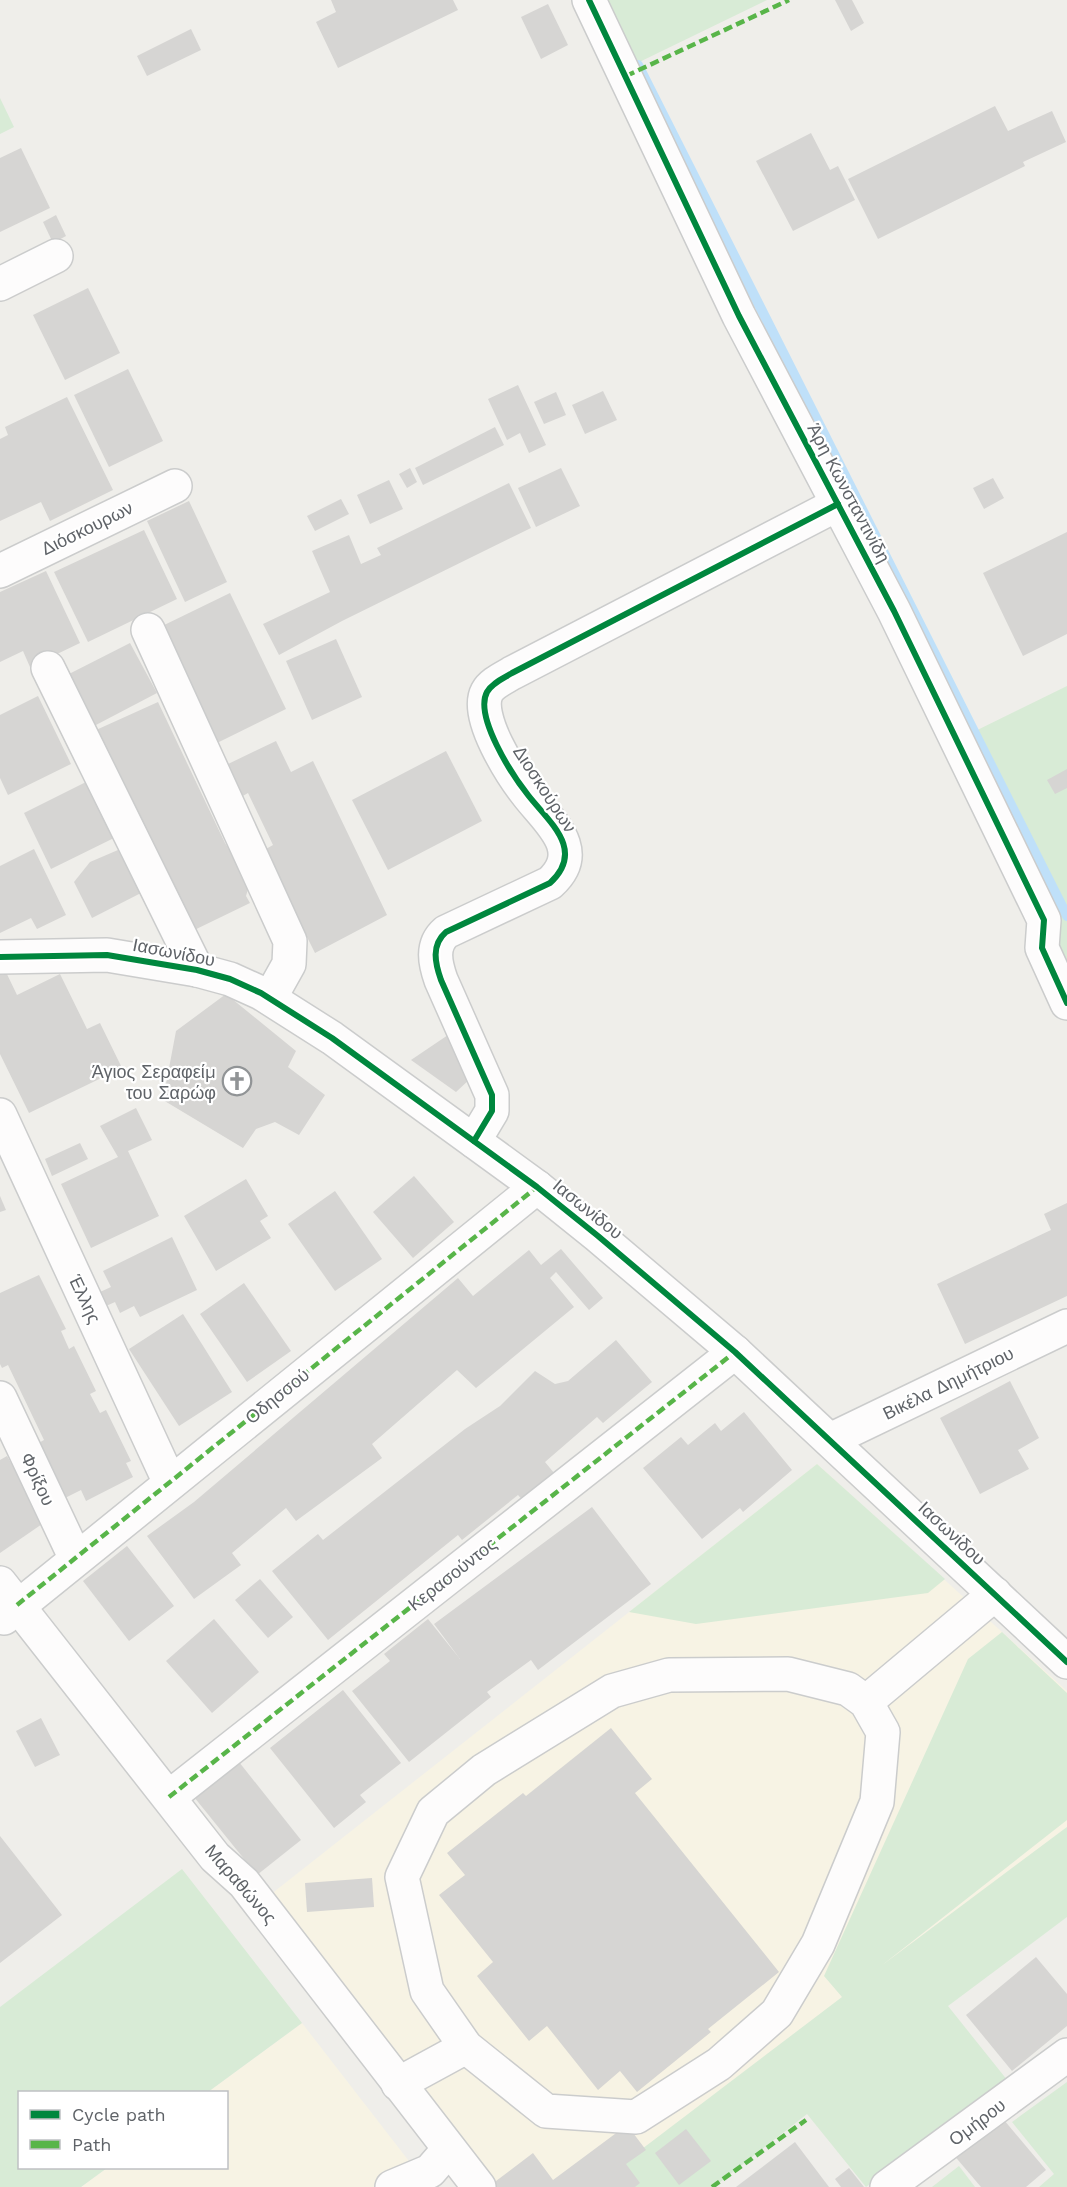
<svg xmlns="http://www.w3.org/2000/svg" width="1067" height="2187" viewBox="0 0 1067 2187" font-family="'Work Sans',sans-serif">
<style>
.commercial{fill:#f7f3e4}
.green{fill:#d8ebd6}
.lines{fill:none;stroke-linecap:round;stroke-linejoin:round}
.stream{stroke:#bfe0f9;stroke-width:10}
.building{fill:#d6d5d3}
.minor-casing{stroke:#cbcccc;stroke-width:36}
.minor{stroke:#fdfcfc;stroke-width:33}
.quiet{stroke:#58b549;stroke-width:4.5;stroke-dasharray:9 4.5;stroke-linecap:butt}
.cycleway-casing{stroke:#fff;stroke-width:10}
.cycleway{stroke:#00873e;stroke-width:6}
.labels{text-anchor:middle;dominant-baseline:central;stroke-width:4.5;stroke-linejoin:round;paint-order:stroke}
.street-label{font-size:18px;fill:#5f6368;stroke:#fff}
.poi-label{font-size:18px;fill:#5f6368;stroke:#fff;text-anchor:end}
</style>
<rect width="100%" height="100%" fill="#efeeea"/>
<g class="commercial">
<path d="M817,1464L1067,1691V1827L592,2187H474L256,1906Z"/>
<path d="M302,2023L429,2187H81L107,2168H226V2092H208Z"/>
</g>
<g class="green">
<path d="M595,0H767L627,68Z"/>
<path d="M0,98L14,127L0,134Z"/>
<path d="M1067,686V964L957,740Z"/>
<path d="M817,1464L945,1579L928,1593L696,1624L629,1612Z"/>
<path d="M1002,1632L1067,1693V1820L881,1966L1067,1827V1917L948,2006L1008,2081L866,2187L807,2114L714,2187H592L842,1997L824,1976L968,1659Z"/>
<path d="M182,1869L302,2023L208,2092H20V2168H107L81,2187H0V2007Z"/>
<path d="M1067,2082V2187H1039L1054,2174L1012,2122Z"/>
<path d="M959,2166L975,2187H932Z"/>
</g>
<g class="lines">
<path class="stream" d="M638,65L1067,916"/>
</g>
<g class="building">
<path d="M331,0H453L458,10L338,68L316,22L336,12Z"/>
<path d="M835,0H852L864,23L851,31Z"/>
<path d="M548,4L568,45L541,59L521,17Z"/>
<path d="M191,29L201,50L147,76L137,56Z"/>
<path d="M995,106L1008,131L1052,111L1066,142L1023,162L1025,166L878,239L848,179Z"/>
<path d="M811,133L830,170L838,166L855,200L793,231L756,161Z"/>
<path d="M21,148L50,208L0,232V158Z"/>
<path d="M56,215L66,236L53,243L43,222Z"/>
<path d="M88,288L120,353L65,380L33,315Z"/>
<path d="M128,369L163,441L109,467L74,395Z"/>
<path d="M518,385L546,445L529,453L520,433L507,440L488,399Z"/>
<path d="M603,391L617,420L585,434L572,405Z"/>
<path d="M556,392L566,415L544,424L534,402Z"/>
<path d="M67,397L113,490L50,521L41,502L0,521V439L8,435L5,427Z"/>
<path d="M495,427L504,445L423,485L415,468Z"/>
<path d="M410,468L417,482L407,488L399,474Z"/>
<path d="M561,468L580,506L536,527L518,488Z"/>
<path d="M993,478L1004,498L984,509L973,488Z"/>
<path d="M389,480L403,509L370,524L357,495Z"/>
<path d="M509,483L531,528L342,621L279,655L263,624L330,592L312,551L349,535L361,564L381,555L377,548Z"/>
<path d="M341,499L349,514L315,531L307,516Z"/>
<path d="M189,501L227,582L185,602L147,521Z"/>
<path d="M144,530L177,599L88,642L54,572Z"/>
<path d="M1067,532V634L1023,656L983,573Z"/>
<path d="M46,571L80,643L30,667L23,651L0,662V592Z"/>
<path d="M230,593L286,709L217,743L156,629Z"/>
<path d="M336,639L362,697L312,720L286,661Z"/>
<path d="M130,643L157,693L94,726L67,675Z"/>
<path d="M38,696L71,764L8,795L0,778V715Z"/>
<path d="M158,702L225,843L250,882L246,896L250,903L184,935L85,735Z"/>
<path d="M276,741L291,772L313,761L387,915L315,953L296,915L257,854L273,845L248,793L241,797L226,765Z"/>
<path d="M446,751L482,821L388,870L352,800Z"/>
<path d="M1067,769V788L1055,794L1047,780Z"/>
<path d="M86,782L114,838L51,869L24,813Z"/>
<path d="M34,849L66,915L37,929L31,918L0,933V866Z"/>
<path d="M118,850L141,893L92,918L74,882L90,862Z"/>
<path d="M4,968L17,995L60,974L87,1029L100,1023L122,1068L29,1113L0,1054V970Z"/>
<path d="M226,994L296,1051L288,1067L325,1095L299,1135L275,1122L256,1129L243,1148L163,1100L176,1031Z"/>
<path d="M451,1033L471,1078L456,1092L411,1060Z"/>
<path d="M136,1108L152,1140L128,1151L159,1216L91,1248L61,1184L118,1157L100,1126Z"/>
<path d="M80,1143L88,1159L52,1176L45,1159Z"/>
<path d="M414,1176L454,1222L413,1258L373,1212Z"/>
<path d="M246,1179L268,1216L260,1221L271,1238L216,1271L184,1216Z"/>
<path d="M335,1191L382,1259L335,1291L288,1224Z"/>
<path d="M0,1196L6,1210L0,1212Z"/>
<path d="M1067,1203V1296L965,1344L937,1284L1051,1230L1044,1214Z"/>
<path d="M172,1237L197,1290L140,1317L134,1306L120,1313L115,1302L106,1306L100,1292L111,1287L103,1271Z"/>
<path d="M561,1249L603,1298L589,1310L556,1272L550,1278L574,1307L476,1388L457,1370L372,1444L382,1458L296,1521L286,1508L232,1553L241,1565L194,1599L147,1536L194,1502L458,1278L473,1296L529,1250L541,1265Z"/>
<path d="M39,1275L66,1329L61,1331L69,1349L74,1346L96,1391L90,1394L100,1413L106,1410L131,1461L126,1463L133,1477L86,1501L81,1490L63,1499L35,1445L44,1440L8,1365L2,1368L0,1364V1293Z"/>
<path d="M244,1283L291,1351L247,1382L200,1314Z"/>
<path d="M183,1314L232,1392L179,1426L129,1349Z"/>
<path d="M616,1340L652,1382L603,1423L597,1417L545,1462L559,1479L527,1505L518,1495L462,1540L458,1535L328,1640L272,1571L318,1534L323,1540L465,1429L500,1406L535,1371L555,1384L568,1381Z"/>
<path d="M1010,1381L1039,1438L1018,1450L1029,1469L980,1494L940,1418Z"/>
<path d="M744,1412L792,1470L743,1512L740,1508L702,1539L643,1468L681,1437L688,1445L715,1423L721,1431Z"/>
<path d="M7,1456L45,1522L0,1553V1460Z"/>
<path d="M592,1507L651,1584L538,1670L531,1660L487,1692L491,1697L409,1762L352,1691L390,1661L384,1654L428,1619L460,1659L434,1624Z"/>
<path d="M127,1546L174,1606L129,1641L83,1581Z"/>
<path d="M260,1579L293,1617L268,1638L235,1600Z"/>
<path d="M214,1619L259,1672L212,1713L166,1661Z"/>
<path d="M343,1690L401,1763L360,1795L366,1802L334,1828L270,1748Z"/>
<path d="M41,1718L60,1755L35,1767L16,1731Z"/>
<path d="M611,1728L652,1779L635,1793L779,1972L708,2029L711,2032L637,2092L620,2071L598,2090L547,2026L529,2041L477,1976L493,1962L439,1895L465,1875L447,1853L523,1793L526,1796Z"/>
<path d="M239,1762L301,1840L257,1875L194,1797Z"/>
<path d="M0,1836L62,1915L0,1963Z"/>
<path d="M372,1878L374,1907L307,1912L305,1883Z"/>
<path d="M1036,1957L1067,1994V2026L1012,2071L966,2015Z"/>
<path d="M999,2114L1046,2170L1026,2187H981L952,2153Z"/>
<path d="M627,2125L646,2150L626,2164L640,2183L635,2187H488L533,2153L553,2180Z"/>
<path d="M686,2129L711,2161L679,2185L655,2153Z"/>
<path d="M795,2142L829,2187H736Z"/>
<path d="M849,2168L864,2187H841L835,2179Z"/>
</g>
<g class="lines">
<g class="minor-casing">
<g id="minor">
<path d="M589,0L739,316L894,611L1044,920L1042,948L1067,1003"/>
<path d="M0,284L56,256"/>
<path d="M0,571L175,486"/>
<path d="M148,630L290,941L289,964L270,998"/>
<path d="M48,668L197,970"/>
<path d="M0,957L107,955L197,970L230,979L261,993L332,1038L537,1187L598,1236L735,1352L1067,1662"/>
<path d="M0,1115L170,1483"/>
<path d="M474,1141L492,1111V1095L441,980C435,963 431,945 446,932L550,883C586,850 549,822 528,795C512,775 474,716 487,692C492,683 504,678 512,673L838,504"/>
<path d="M0,1398L76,1559"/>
<path d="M830,1440L1067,1326"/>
<path d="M0,1583L215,1857L244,1883L479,2187"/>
<path d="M2,1616L4,1618L537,1187"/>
<path d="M788,1674L848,1689L866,1702L883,1732L877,1802L818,1944L777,2013L719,2064L636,2117L546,2111L466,2047L427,1991L402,1877L433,1812L484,1770L612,1691L669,1675Z"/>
<path d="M866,1702L995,1594"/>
<path d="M169,1797L735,1352"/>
<path d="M398,2084L466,2047"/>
<path d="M392,2187L430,2171L449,2149"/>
<path d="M887,2187L1067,2055"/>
</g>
</g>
<use href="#minor" class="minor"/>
<g class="quiet">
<path d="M626,76L789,0"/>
<path d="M17,1605L537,1187"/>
<path d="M169,1797L735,1352"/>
<path d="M712,2187L806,2120"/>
</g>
<g class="cycleway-casing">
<g id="cycleway">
<path d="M589,0L739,316L894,611L1044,920L1042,948L1067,1003"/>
<path d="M0,957L107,955L197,970L230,979L261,993L332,1038L537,1187L598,1236L735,1352L1067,1662"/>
<path d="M474,1141L492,1111V1095L441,980C435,963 431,945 446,932L550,883C586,850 549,822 528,795C512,775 474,716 487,692C492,683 504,678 512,673L838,504"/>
</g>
</g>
<use href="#cycleway" class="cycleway"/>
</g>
<defs>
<g id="church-ring" transform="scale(1.5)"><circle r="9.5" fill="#fff" stroke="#919496" stroke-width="1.5"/><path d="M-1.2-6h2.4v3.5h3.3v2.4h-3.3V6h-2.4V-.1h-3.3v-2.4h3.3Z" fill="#919496"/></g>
</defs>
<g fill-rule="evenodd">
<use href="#church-ring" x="237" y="1081"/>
</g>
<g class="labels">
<g class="street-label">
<text transform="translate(849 493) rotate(62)">Άρη Κωνσταντινίδη</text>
<text transform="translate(87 528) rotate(-26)">Διόσκουρων</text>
<text transform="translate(545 789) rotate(57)">Διοσκούρων</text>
<text transform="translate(174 952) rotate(11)">Ιασωνίδου</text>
<text transform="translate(588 1209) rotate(39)">Ιασωνίδου</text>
<text transform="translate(85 1299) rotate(65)">Έλλης</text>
<text transform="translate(948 1383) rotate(-26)">Βικέλα Δημήτριου</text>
<text transform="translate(277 1396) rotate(-39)">Οδησσού</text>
<text transform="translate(38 1479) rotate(65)">Φρίξου</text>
<text transform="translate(952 1533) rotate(43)">Ιασωνίδου</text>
<text transform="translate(452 1574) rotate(-38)">Κερασούντος</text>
<text transform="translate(241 1884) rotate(49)">Μαραθώνος</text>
<text transform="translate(977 2122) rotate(-37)">Ομήρου</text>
</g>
<g class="poi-label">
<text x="216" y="1071">Άγιος Σεραφείμ<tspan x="216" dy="21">του Σαρώφ</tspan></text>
</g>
</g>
<rect x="18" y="2091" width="210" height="78" fill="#ffffff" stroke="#bfc1c3" stroke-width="1.5"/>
<rect x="30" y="2110" width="30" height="9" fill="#00873e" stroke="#bfc1c3" stroke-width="1.5"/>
<text x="72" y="2121" font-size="18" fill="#5f6368">Cycle path</text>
<rect x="30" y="2140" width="30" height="9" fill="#58b549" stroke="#bfc1c3" stroke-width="1.5"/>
<text x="72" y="2151" font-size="18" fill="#5f6368">Path</text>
</svg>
